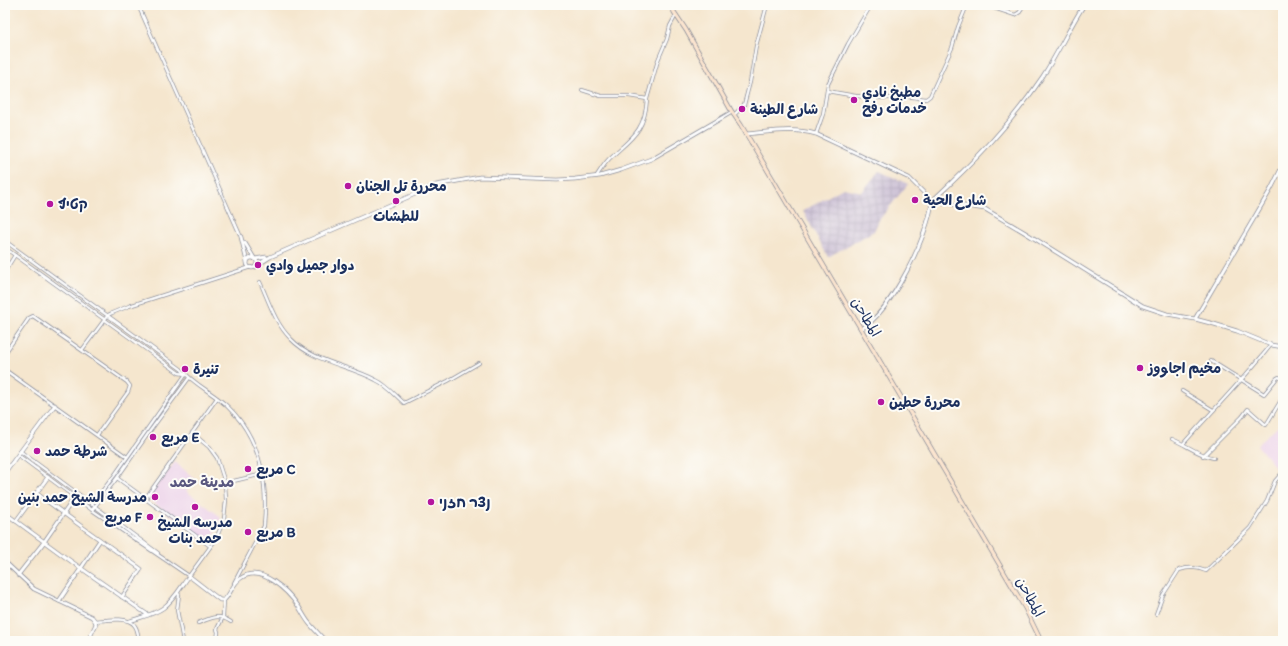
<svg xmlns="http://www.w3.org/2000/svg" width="1288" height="646" viewBox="0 0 1288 646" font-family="Itim,'Playpen Sans Arabic','Playpen Sans Hebrew',sans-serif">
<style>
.built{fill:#ecd1e9}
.industrial{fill:url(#industrial-grid)}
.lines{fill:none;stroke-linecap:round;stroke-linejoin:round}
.minor-casing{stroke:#888a96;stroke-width:4}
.tertiary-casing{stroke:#888a96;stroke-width:4.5}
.secondary-casing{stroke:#888a96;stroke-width:5}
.minor{stroke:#fff;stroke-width:2.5}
.tertiary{stroke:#fff;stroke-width:3}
.secondary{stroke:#fce5cf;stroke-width:3.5}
.poi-dot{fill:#b5179e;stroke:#fdfcf7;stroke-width:1.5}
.labels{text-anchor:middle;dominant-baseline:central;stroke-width:4;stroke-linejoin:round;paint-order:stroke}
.poi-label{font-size:14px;font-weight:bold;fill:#1b2f5e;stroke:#fdfcf7;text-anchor:start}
.street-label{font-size:14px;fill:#1b2f5e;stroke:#fdfcf7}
.neighbourhood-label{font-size:15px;font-weight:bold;fill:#59577f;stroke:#fdfcf7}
</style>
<defs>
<pattern id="industrial-grid" width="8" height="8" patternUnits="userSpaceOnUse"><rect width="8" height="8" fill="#cbbfd4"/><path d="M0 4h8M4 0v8" fill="none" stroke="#aea4b8"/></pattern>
</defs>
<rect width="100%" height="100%" fill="#fdfcf7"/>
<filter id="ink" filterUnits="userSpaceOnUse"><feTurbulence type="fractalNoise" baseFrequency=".025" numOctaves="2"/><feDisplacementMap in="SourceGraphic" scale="8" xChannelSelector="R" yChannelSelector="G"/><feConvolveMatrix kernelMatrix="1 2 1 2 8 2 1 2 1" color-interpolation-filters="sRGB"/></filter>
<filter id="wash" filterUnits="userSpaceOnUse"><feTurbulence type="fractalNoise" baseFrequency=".012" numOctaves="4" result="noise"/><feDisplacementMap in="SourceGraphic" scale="16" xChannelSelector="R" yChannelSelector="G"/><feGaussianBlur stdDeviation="0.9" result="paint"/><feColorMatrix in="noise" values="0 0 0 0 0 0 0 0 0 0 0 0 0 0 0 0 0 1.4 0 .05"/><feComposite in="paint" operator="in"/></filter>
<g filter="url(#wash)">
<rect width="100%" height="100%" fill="#f5e6ce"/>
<g class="built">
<path d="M1283,421V470L1280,473L1257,445Z"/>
<path d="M175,462L195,479L186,491L221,517L212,540L208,542L147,498Z"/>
</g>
<path class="industrial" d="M879,171L908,184L879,220L874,231L828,257L803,211L843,188L862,192Z"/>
</g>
<g filter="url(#ink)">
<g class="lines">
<g class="minor-casing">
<g id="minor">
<path d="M138,5L241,237"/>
<path d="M985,5L1015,15L1020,12L1023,5"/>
<path d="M582,90L601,96H629L647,99L658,60L667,39L670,26L676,15"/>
<path d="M827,91L856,96L880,98H894L899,95L926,99L930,96L952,48L958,27L967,5"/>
<path d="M734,115L744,105L745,101L750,82L756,46L767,5"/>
<path d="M816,134L823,114L828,84L848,44L871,5"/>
<path d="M596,177C600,171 604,164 609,159C631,138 645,132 647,99"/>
<path d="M5,241L181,369C194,385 214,393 228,407C261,439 268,482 264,526L234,583"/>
<path d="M5,248L179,373L185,374"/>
<path d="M5,271L15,255"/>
<path d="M260,282C269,302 275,323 291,339C313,362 348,365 376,380C387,385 395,395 404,403L448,381L479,363"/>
<path d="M82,350L108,315L112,313L129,306L251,267"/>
<path d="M5,353L29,318L33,316L127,382L130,386L128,392L97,435"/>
<path d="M1211,361L1264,394L1277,378L1279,377L1283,380"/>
<path d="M5,370L127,457"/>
<path d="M1182,391L1213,410"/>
<path d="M1172,439C1187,445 1198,455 1214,458"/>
<path d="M1183,444C1212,411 1243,380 1271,345"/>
<path d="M20,451L158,553"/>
<path d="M18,455L92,510L189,576"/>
<path d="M1203,456L1242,417L1248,409L1266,425L1283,397"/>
<path d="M117,478L210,546"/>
<path d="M225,483L263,474"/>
<path d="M145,499L217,398"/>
<path d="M91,505L114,476L186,374"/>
<path d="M92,510L117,478L150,431L189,378"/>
<path d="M189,576L216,539L224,519L226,500L225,483L217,458L209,447L192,433"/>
<path d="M178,593L179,595L177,610L183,641"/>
<path d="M1156,614L1163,595L1179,570C1189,567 1196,567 1206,571L1250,528L1267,501L1275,481L1283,472"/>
<path d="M95,621C106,620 129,616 135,626C138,630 138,636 139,641"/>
<path d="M198,623C213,618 217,613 231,622"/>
<path d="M217,641L218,632L217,629L223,617L224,600"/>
</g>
</g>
<g class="tertiary-casing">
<g id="tertiary">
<path d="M746,134C770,132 793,127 816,134L909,178L932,201L985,209L1024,232L1143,306L1167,314L1195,319L1214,324L1237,331L1271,345L1283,347"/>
<path d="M241,237L247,262"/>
<path d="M245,243L254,258"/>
<circle cx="252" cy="263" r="5"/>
<path d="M255,259L266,257"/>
<path d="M256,266L270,257L436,185L480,177L557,180L575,179L600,176L621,170L651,159L732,112"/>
<path d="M1195,319L1271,189L1283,165"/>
<path d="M861,329C891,312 929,235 932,201C973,163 1012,123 1043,76C1058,53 1069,28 1084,5"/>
<path d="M5,472L55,405"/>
<path d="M36,493L85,529L141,569L122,597"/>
<path d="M5,513L65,557L148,615"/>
<path d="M16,521L48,477"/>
<path d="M5,562L34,589L92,617L95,621L96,624L88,641"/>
<path d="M18,575L44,542L75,497"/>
<path d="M59,601L100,540"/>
<path d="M130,621C141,617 153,615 163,608C174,600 181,587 189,576L220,600H224C231,594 232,584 241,578C261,564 288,591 299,607C302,612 305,618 309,623C314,629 320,635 325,641"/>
</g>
</g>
<g class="secondary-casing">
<path id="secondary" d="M672,5L674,12L686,30L732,112L741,125L1025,608L1041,641"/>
</g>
<use href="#minor" class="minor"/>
<use href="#tertiary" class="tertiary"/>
<use href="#secondary" class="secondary"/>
</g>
</g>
<g class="poi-dot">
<circle cx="854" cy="100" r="4"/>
<circle cx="742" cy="109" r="4"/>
<circle cx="348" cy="186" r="4"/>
<circle cx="915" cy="200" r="4"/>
<circle cx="396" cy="201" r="4"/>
<circle cx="50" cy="204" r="4"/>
<circle cx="258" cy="265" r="4"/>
<circle cx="1140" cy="368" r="4"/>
<circle cx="185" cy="369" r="4"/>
<circle cx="881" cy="402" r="4"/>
<circle cx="153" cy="437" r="4"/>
<circle cx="37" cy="451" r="4"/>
<circle cx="248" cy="469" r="4"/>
<circle cx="155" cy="497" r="4"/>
<circle cx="431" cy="502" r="4"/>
<circle cx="195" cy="507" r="4"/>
<circle cx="150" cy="517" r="4"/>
<circle cx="248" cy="532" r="4"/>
</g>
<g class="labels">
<g class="poi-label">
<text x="862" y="92">مطبخ نادي<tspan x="862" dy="16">خدمات رفح</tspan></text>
<text x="750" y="109">شارع الطينة</text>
<text x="356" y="186">محررة تل الجنان</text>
<text x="923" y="200">شارع الحية</text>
<text x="58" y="204">קטיף</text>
<text x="396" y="216" text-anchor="middle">للطشات</text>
<text x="266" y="265">دوار جميل وادي</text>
<text x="1148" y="368">مخيم اجاووز</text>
<text x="193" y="369">تنيرة</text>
<text x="889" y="402">محررة حطين</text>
<text x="161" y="437">مربع E</text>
<text x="45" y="451">شرطة حمد</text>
<text x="256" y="469">مربع C</text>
<text x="147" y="497" text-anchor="end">مدرسة الشيخ حمد بنين</text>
<text x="439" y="502">נצר חזני</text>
<text x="142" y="517" text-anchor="end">مربع F</text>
<text x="195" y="522" text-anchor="middle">مدرسه الشيخ<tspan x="195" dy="16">حمد بنات</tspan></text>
<text x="256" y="532">مربع B</text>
</g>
<g class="street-label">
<text transform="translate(866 317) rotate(59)">المطاحن</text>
<text transform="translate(1030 597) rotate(61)">المطاحن</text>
</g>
<g class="neighbourhood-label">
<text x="202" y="482">مدينة حمد</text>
</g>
</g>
<rect width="1288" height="646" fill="none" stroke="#fdfcf7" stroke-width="20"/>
</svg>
